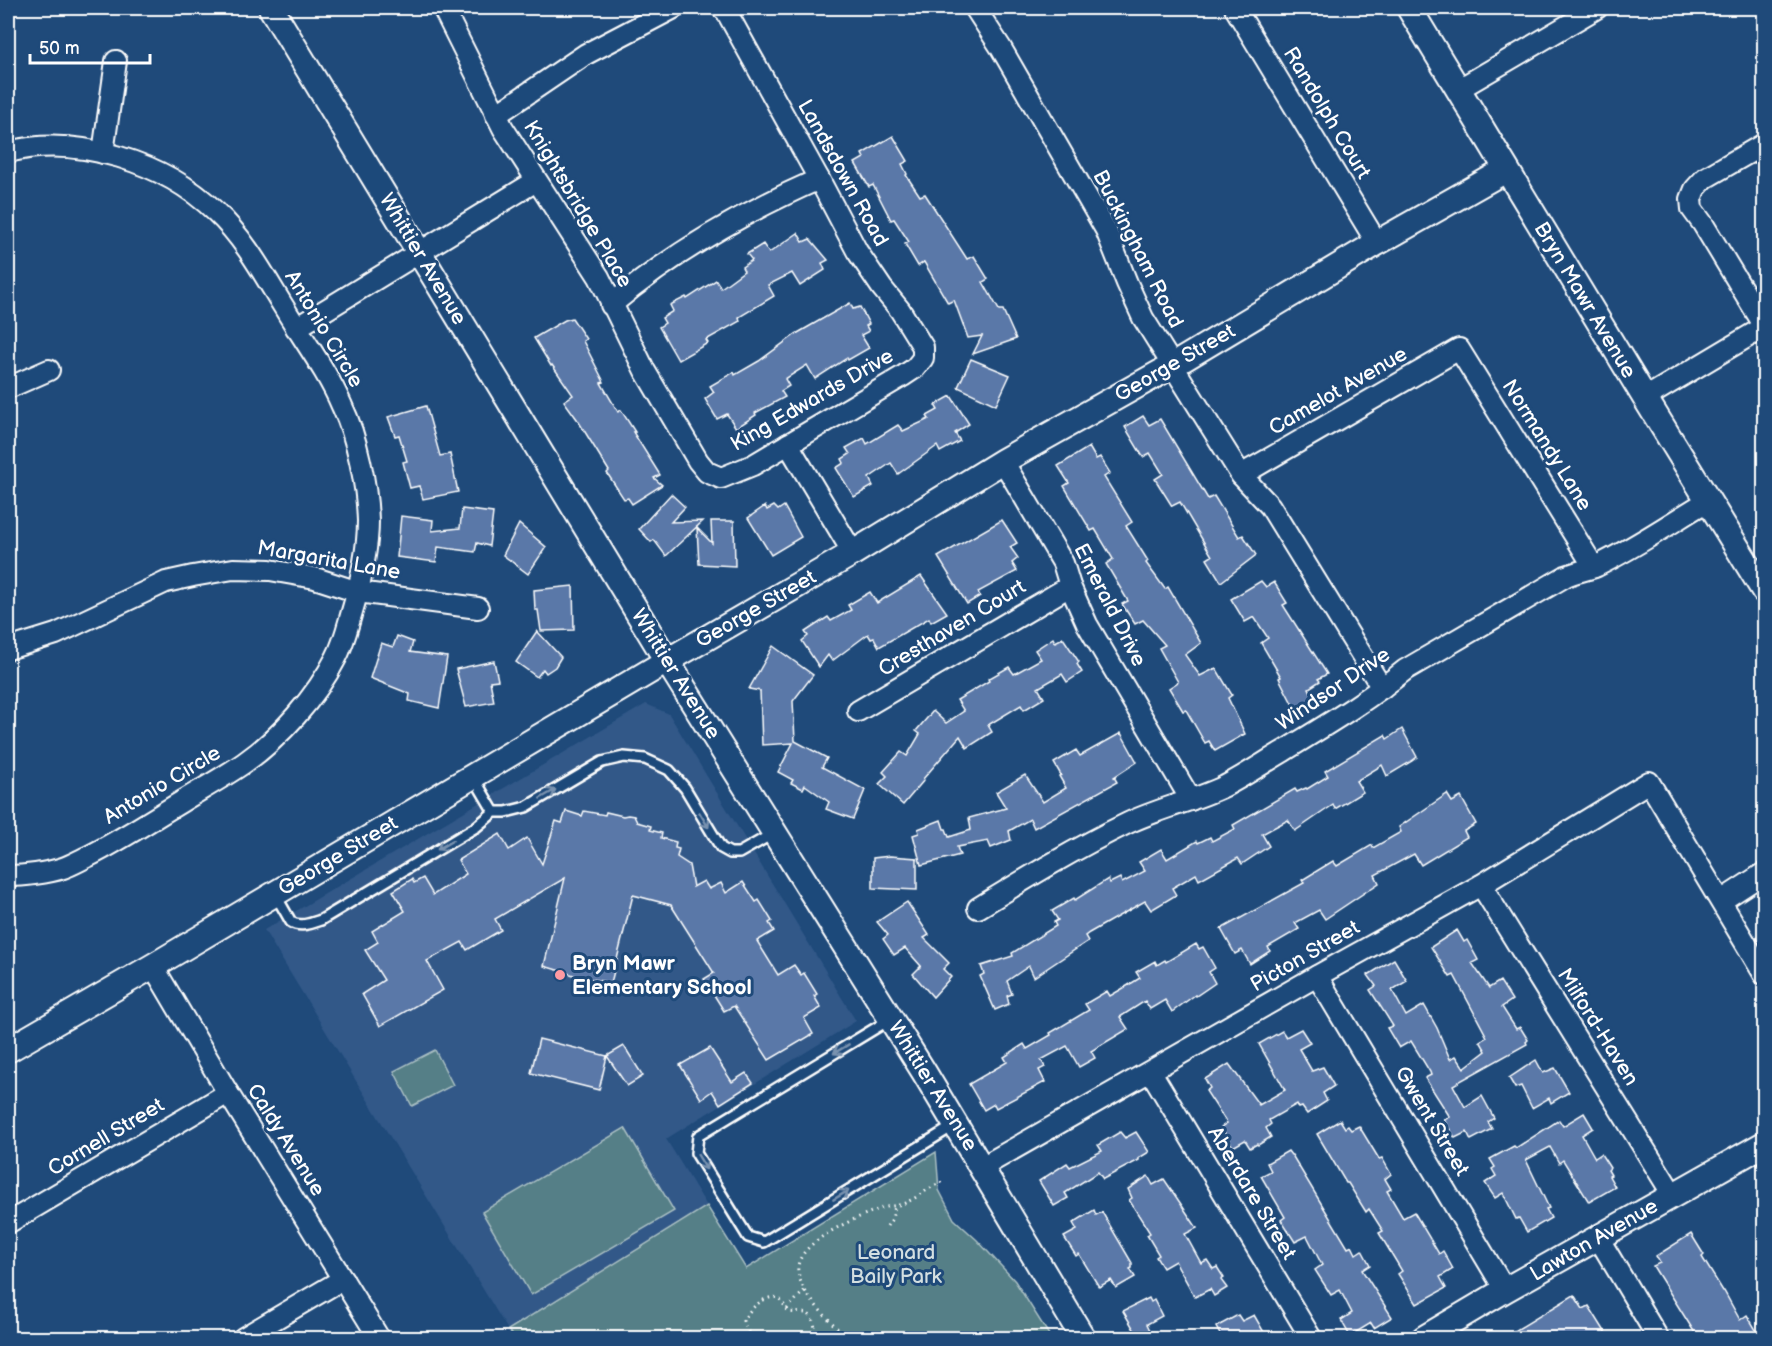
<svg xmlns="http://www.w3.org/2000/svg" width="1772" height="1346" viewBox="0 0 1772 1346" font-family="'Balsamiq Sans',sans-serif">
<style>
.built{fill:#315888}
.green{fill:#547f87;stroke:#aabfc3;stroke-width:1.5}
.building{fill:#5a78a8;stroke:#fff;stroke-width:1.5}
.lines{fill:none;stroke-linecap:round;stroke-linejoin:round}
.service-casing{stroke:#fff;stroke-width:14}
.minor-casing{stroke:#fff;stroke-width:24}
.tertiary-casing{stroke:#fff;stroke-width:28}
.path{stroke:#fff;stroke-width:3;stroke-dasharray:1.5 4.5;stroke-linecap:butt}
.service{stroke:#1f4a7a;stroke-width:9}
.minor{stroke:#1f4a7a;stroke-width:20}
.tertiary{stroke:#1f4a7a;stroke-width:24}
.oneway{stroke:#7992af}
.poi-dot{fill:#ff9aa2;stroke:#1f4a7a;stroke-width:2}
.labels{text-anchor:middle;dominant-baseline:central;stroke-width:6;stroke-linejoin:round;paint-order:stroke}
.street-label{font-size:21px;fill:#fff;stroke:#1f4a7a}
.poi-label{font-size:21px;font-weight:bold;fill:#fff;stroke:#1f4a7a;text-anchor:start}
.park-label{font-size:21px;fill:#d4dfe1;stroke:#1f4a7a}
</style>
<rect width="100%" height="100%" fill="#1f4a7a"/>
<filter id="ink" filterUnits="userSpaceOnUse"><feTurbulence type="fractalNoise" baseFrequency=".0167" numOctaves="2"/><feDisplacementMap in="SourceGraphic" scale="12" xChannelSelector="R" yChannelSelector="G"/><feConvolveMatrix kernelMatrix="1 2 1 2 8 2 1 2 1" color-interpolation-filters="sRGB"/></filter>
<g filter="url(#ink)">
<path class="built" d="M646,704L669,714L856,1021L666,1139L707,1206L508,1330L264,930Z"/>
<g class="green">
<path d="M435,1050L453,1085L412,1106L394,1071Z"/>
<path d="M625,1128L674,1211L531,1295L482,1212Z"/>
<path d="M936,1152L939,1190L954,1219L977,1240L1015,1281L1051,1338H514L508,1330L707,1206L746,1269Z"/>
</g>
<g class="building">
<path d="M893,136L908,161L902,164L907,174L906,175L920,196L925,194L967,259L974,256L988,279L983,282L999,310H1003L1016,339L973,354L982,336L968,338L954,300L948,303L924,262L918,266L905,244L909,242L894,219L891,220L873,185L869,187L855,163L864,158L862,154Z"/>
<path d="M798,233L803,242L810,239L828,260L822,263L825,270L800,286L792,273L768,285L774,296L739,317L740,321L706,340L708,343L678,360L659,327L665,323L662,318L673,311L670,305L686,297L687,299L716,280L721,288L744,271L742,267L752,260L747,254L763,244L769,253Z"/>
<path d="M850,303L853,309L860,307L869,324L866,326L869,331L861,335L869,348L848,360L847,358L815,379L807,365L785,379L789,386L781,391L785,397L755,413L756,415L736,428L727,414L717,419L705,399L714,392L710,386L734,372L735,375L759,361L796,334Z"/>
<path d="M572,318L586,339L583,341L604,382L601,383L618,412L621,410L635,432H633L660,475L654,478L662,485L632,504L628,498L624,499L607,473L609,471L577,419L564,401L573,395L552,365L551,366L534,338L565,320Z"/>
<path d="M971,359L1010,375L996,405L958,387Z"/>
<path d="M951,396L969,424L955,433L960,441L940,452L937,446L898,474L891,463L869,478L873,486L854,497L836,468L844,463L842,459L850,454L846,448L864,438L867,444L898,425L903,431L929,419L927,416L938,410L935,405Z"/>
<path d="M426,406L440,456L450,454L458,492L423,499L419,486L410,488L403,462L407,461L399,435L395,436L388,417Z"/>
<path d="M1143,416L1149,425L1160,419L1208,499L1214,496L1239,537L1243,535L1256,555L1221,582L1207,559L1212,556L1180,502L1172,506L1155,479L1163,474L1150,453L1143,457L1125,427Z"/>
<path d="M1089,447L1096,459L1100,457L1110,473L1104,477L1132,522L1126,526L1148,561L1146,563L1165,589L1168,587L1201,643L1185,655L1200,676L1216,668L1232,695L1228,698L1245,734L1215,751L1209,741L1205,743L1186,710L1183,711L1169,688L1178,682L1159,648L1165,645L1143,620L1135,624L1122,604L1128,601L1106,564L1113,559L1095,529L1091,531L1064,486L1069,483L1058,466Z"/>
<path d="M671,494L685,507L671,522L703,521L666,556L654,540L651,542L639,529Z"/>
<path d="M765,506L767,510L774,506L778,510L784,506L801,537L771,555L748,518Z"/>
<path d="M462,509L493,513L489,546L477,543L475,552L438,547L436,562L397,557L401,516L433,520L432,531L460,528Z"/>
<path d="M1002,520L1017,543L1010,547L1018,558L1012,563L1017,571L978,592L980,596L967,604L938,557Z"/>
<path d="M711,521H734L735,566L699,564L697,528L712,543Z"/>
<path d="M519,524L546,547L528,574L503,555Z"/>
<path d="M921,576L947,613L931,622L929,618L879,647L874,638L871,639L868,634L832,661L828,655L819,667L802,641L808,636L805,632L828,617L831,621L851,610L848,605L870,592L877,603Z"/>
<path d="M1261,581L1266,587L1274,582L1287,603L1283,605L1327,674L1318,679L1320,681L1309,688L1314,698L1295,709L1279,678L1281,677L1261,643L1268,638L1254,617L1245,622L1231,599Z"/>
<path d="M573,586L574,630L541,631L538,610H535L534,590Z"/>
<path d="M537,631L561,657L555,667L546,673L543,669L537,677L516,662Z"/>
<path d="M397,636L413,642L410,652L447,657L439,708L409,701L410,694L370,678L381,643L393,647Z"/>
<path d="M1053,638L1055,642L1063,638L1079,662L1077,664L1082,672L1067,682L1062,674L1038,688L1044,698L1024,710L1021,705L988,725L992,732L967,748L960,736L923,779L924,780L903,805L879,784L887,776L883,772L901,752L907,756L920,734L916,731L933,711L946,723L964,711L957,700L989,681L988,679L1009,667L1014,674L1041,659L1035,650Z"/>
<path d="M773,646L813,675L793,701L795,741L827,758L822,767L865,790L853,819L826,809L829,802L805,785L803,789L791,783L793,780L778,772L793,743L762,745L760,691L749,689Z"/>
<path d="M494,661L498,680L490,681L494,702L466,707L456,669Z"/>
<path d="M1402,729L1417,757L1412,761L1387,776L1382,765L1356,781L1363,792L1335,809L1333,805L1295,831L1288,820L1262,834L1269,846L1242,864L1238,858L1199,880L1196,874L1172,888L1176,895L1151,910L1145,901L1089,933L1085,936L1088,941L1034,977L1029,966L1007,981L1012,994L1007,996L1009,1004L995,1010L980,976L984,974L981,966L1013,956L1012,953L1056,926L1054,922L1058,920L1052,911L1074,898L1075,900L1108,879L1110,883L1120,878L1122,883L1145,871L1139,862L1161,849L1167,859L1197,841L1198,843L1210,837L1212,841L1235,829L1233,825L1295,789L1297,792L1306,788L1307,789L1328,776L1325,771L1385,735L1387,739Z"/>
<path d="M1121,733L1137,762L1114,777L1117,782L1034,828L1030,819L1009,831L1011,840L991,848L988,841L957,847L960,855L921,865L913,835L919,833L918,829L941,820L944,829H946L949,837L971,830L969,818L1006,808L996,792L1025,775L1043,802L1066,788L1059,776L1061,775L1054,763L1076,750L1080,756Z"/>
<path d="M1447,794L1452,802L1461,797L1476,824L1464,831L1467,837L1421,865L1414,854L1375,875L1379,883L1325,919L1319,910L1295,923L1299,929L1268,947L1270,951L1250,964L1242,950L1235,954L1221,929L1304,883L1302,880L1333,861L1337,866L1372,845L1373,848L1401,832L1399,827Z"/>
<path d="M566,811L582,816L584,811L605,815L606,812L623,816L628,815L634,816L637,822L651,826L650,830L662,833L661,838L676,842L675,848L679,849L677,857L689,865L693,887L704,881L709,889L721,883L726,893L743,882L756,902L759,900L772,921L769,923L774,931L757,941L778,975L794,965L801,975L804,973L817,994L814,996L821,1008L804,1018L813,1034L769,1060L734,1006L724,1011L704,979L714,973L671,905L633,895L611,983L577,976L544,966L565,878L495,919L501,930L467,950L462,942L427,961L443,990L380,1026L362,994L384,980L365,950L378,942L372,931L405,911L393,891L412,879L414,883L423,878L433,895L466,874L458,860L500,834L509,850L527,838L542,864L556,821L562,823Z"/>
<path d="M890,856L917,858V890L873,888V858Z"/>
<path d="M907,902L929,935L924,938L949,963L943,969L951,977L933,997L913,974L921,966L905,948L894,955L883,939L888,935L877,922Z"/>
<path d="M1457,930L1464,942L1467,940L1478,960L1472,963L1489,988L1500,981L1512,1000L1502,1007L1516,1029L1520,1027L1528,1040L1526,1042L1527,1044L1453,1085L1465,1107L1482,1096L1494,1118L1488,1122L1492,1129L1471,1140L1467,1132L1455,1138L1444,1120L1450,1117L1425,1078L1431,1075L1430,1072L1411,1041L1399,1048L1387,1028L1393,1026L1370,990L1376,986L1368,975L1394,959L1407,981L1392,990L1406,1016L1424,1005L1437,1028L1450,1059L1456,1056L1464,1068L1486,1051L1480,1041L1487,1037L1454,975L1450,977L1431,947Z"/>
<path d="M1196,944L1199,949L1203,947L1215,968L1209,972L1215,983L1196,996L1195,995L1172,1012L1165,1000L1150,1009L1145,1001L1120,1017L1128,1029L1091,1051L1095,1058L1079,1067L1067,1046L1041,1060L1045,1067L1039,1070L1045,1082L996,1108L994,1104L984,1110L969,1084L1007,1062L1004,1057L1024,1044L1027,1049L1051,1035L1050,1033L1089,1010L1085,1004L1107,991L1110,996L1127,986L1140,978L1136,972L1155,961L1157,965L1165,960L1166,962Z"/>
<path d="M1301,1029L1310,1043L1299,1049L1312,1071L1323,1067L1334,1086L1323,1093L1327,1101L1307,1114L1302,1107L1299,1108L1297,1104L1269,1120L1271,1124L1266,1128L1271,1137L1258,1145L1257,1144L1250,1148L1245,1140L1233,1147L1221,1127L1227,1123L1206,1091L1210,1088L1205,1079L1229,1064L1259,1105L1285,1090L1259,1044L1282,1031L1286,1037Z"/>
<path d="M539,1039L607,1056L599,1090L531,1073Z"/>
<path d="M624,1046L643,1076L627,1086L607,1056Z"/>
<path d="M710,1048L732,1082L746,1073L753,1083L720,1104L712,1091L701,1099L680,1065Z"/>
<path d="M1536,1060L1543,1073L1555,1068L1569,1092L1551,1103L1549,1098L1532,1108L1521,1086L1515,1088L1509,1078Z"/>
<path d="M1584,1113L1593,1128L1582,1135L1595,1158L1601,1154L1610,1168L1608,1170L1611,1175L1609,1176L1615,1187L1589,1202L1563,1160L1559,1163L1550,1147L1526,1160L1549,1208L1546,1209L1551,1218L1527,1232L1519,1218L1516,1219L1503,1193L1495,1198L1485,1183L1496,1176L1492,1169L1495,1167L1490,1159L1514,1146L1516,1148L1559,1120L1563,1126Z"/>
<path d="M1340,1120L1345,1128L1348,1126L1351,1130L1359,1126L1379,1159L1382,1158L1391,1174L1385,1179L1391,1189L1387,1191L1403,1218L1414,1212L1439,1254L1443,1251L1453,1269L1440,1277L1446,1288L1417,1304L1398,1274L1402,1271L1379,1233L1383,1231L1369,1209L1366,1212L1348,1183H1346L1317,1134Z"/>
<path d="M1120,1132L1125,1138L1136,1132L1149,1152L1139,1158V1160L1103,1179L1098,1172L1065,1193L1068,1198L1054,1206L1039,1181L1067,1163L1070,1167L1102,1151L1098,1145Z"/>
<path d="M1288,1151L1291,1155H1292L1348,1248L1352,1246L1356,1254L1362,1250L1370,1265L1362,1270L1392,1317L1374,1328L1371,1323L1350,1336L1341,1320L1352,1313L1340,1290L1331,1295L1315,1270L1322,1265L1307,1236L1295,1242L1281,1220L1285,1217L1261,1176L1271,1171L1267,1163Z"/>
<path d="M1148,1176L1153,1185L1164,1179L1197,1228L1185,1234L1201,1263L1207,1260L1213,1269L1217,1267L1224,1278L1221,1280L1227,1288L1214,1296L1210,1289L1195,1297L1175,1261L1163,1268L1156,1257L1159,1255L1147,1235L1150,1233L1129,1200L1132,1198L1128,1189Z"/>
<path d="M1094,1210L1096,1215L1102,1212L1132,1263V1268L1130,1269L1135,1277L1116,1288L1111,1280L1099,1287L1079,1254L1076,1256L1064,1237L1077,1230L1073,1223Z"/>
<path d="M1691,1234L1704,1255L1702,1257L1723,1291H1724L1740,1320L1747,1315L1761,1338H1698L1653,1266L1660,1263L1656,1256Z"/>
<path d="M1574,1295L1583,1309L1589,1306L1609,1338H1503Z"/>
<path d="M1149,1298L1151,1302L1154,1300L1162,1316L1147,1324L1154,1338H1139L1123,1311Z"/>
<path d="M1238,1315L1242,1321L1254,1315L1265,1334L1258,1338H1222L1216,1327Z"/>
</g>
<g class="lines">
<g class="service-casing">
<g id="service">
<path d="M474,778L494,812"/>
<path d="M275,894L291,922C300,928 312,923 321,920L476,827L494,812H506L526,807L602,762L624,757L645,759L669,770L685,788L721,848L730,853H739L774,833"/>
<path d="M889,1020L698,1136L696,1153L748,1237L764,1242L955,1125"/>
</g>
</g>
<g class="minor-casing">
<g id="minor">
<path d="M443,8L503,128L599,277L645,371L698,461L707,472L721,478L753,465L903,376L915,368L923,358V347L900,310L882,288L857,251L819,179L726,11L722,8"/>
<path d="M975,8L1001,48L1106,230L1127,283L1143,318L1241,475L1270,506L1382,688"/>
<path d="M1235,8L1377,243"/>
<path d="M1459,89L1597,8"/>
<path d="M496,115L586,54L674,8"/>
<path d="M1764,144L1705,178L1695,189L1691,199L1692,209L1703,224L1764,325"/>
<path d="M8,152C77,134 166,163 216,212C245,239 264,275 285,309C304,341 327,371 342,406C357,437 367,486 368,521C368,553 360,585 351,615C347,629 343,645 336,658C316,697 280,738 244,763C224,777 202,789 181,802C151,820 121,840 89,856C80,860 72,865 63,868C48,873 24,876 8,876"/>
<path d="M103,153L116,61"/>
<path d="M611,305C674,252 744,212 819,179"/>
<path d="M296,328L536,181"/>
<path d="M8,388L49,370"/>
<path d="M1645,398L1764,327"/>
<path d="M788,444L853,553"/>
<path d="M1003,461L1063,563L1070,586L1087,624L1191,800"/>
<path d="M1241,475L1459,349L1594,567"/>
<path d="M8,649L56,634L166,582L193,576L233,569L270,570L315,578L358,592L478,608"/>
<path d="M858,711L1070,586"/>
<path d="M1481,885L1673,1195"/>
<path d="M1721,901L1764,873"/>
<path d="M978,908C1027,878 1076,848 1128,823C1160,808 1194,801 1225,786C1246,775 1265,762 1284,751C1326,725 1367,701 1405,670L1566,576C1576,572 1587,570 1597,566C1636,547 1672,522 1709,500"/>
<path d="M153,966L228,1093L379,1338"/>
<path d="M1317,976L1505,1290"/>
<path d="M1151,1072L1311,1338"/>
<path d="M982,1167L1317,976L1481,885L1649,782L1764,974"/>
<path d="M8,1223L228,1093"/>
<path d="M1599,1239L1658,1338"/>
<path d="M243,1338L343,1279"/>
</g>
</g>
<g class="tertiary-casing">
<g id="tertiary">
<path d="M271,8L667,661L924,1072L1083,1338"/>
<path d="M1409,8L1645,398L1764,591"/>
<path d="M8,1050L153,966L667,661L853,553L1003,461L1172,366L1377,243L1506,170"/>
<path d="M1424,1338L1505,1290L1764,1144"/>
</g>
</g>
<g class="path">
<path d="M887,1226L892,1219L895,1206"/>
<path d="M787,1309L805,1290"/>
<path d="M751,1338L743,1321C749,1309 765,1294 779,1298L789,1312C804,1314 811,1308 815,1328L808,1338"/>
<path d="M845,1338C830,1317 802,1299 798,1271C794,1242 860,1216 882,1208C890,1206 897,1206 905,1203C919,1197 930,1186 945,1181"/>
</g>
<use href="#service" class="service"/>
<use href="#minor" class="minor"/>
<use href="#tertiary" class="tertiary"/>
</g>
<defs><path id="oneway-shaft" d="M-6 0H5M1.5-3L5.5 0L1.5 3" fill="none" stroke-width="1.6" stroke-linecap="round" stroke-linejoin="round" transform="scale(1.5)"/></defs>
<g class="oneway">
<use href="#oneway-shaft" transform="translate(548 794) rotate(-30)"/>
<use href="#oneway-shaft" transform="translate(704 820) rotate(59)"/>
<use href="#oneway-shaft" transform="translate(445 845) rotate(149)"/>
<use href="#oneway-shaft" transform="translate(841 1049) rotate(149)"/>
<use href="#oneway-shaft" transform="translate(702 1162) rotate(59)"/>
<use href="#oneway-shaft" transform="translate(841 1195) rotate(-31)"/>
</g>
</g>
<circle class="poi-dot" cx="560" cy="975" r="6"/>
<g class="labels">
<g class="street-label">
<text transform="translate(1327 113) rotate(59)">Randolph Court</text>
<text transform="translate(843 173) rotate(61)">Landsdown Road</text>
<text transform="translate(578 204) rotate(59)">Knightsbridge Place</text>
<text transform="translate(1138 249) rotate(63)">Buckingham Road</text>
<text transform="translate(423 259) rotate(59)">Whittier Avenue</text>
<text transform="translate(1585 300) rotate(59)">Bryn Mawr Avenue</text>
<text transform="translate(324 329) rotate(59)">Antonio Circle</text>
<text transform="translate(1175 363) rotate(-30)">George Street</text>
<text transform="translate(1338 391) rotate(-30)">Camelot Avenue</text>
<text transform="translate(812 400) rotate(-30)">King Edwards Drive</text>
<text transform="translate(1547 445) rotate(58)">Normandy Lane</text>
<text transform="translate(329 560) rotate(10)">Margarita Lane</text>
<text transform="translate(1110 605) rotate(63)">Emerald Drive</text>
<text transform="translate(756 609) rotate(-30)">George Street</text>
<text transform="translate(952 628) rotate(-31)">Cresthaven Court</text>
<text transform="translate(676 674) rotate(58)">Whittier Avenue</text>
<text transform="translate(1333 689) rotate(-34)">Windsor Drive</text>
<text transform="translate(162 785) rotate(-31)">Antonio Circle</text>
<text transform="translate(338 856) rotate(-31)">George Street</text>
<text transform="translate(1305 956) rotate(-30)">Picton Street</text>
<text transform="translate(1598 1027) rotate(58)">Milford-Haven</text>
<text transform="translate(933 1086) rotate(58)">Whittier Avenue</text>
<text transform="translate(1432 1121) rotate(59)">Gwent Street</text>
<text transform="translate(106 1137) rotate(-31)">Cornell Street</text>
<text transform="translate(286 1140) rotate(58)">Caldy Avenue</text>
<text transform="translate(1252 1193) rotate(59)">Aberdare Street</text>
<text transform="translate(1594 1240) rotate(-30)">Lawton Avenue</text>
</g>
<g class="poi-label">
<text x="572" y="963">Bryn Mawr<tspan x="572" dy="24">Elementary School</tspan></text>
</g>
<g class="park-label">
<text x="896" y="1252">Leonard<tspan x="896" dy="24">Baily Park</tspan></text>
</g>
</g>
<rect width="1772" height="1346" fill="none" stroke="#1f4a7a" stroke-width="30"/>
<rect x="15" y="15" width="1742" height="1316" fill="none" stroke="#fff" stroke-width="2" filter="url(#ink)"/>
<path d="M30 54v9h120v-9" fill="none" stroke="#ffffff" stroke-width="3"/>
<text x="39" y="54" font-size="18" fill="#ffffff" stroke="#1f4a7a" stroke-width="4.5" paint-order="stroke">50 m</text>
</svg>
